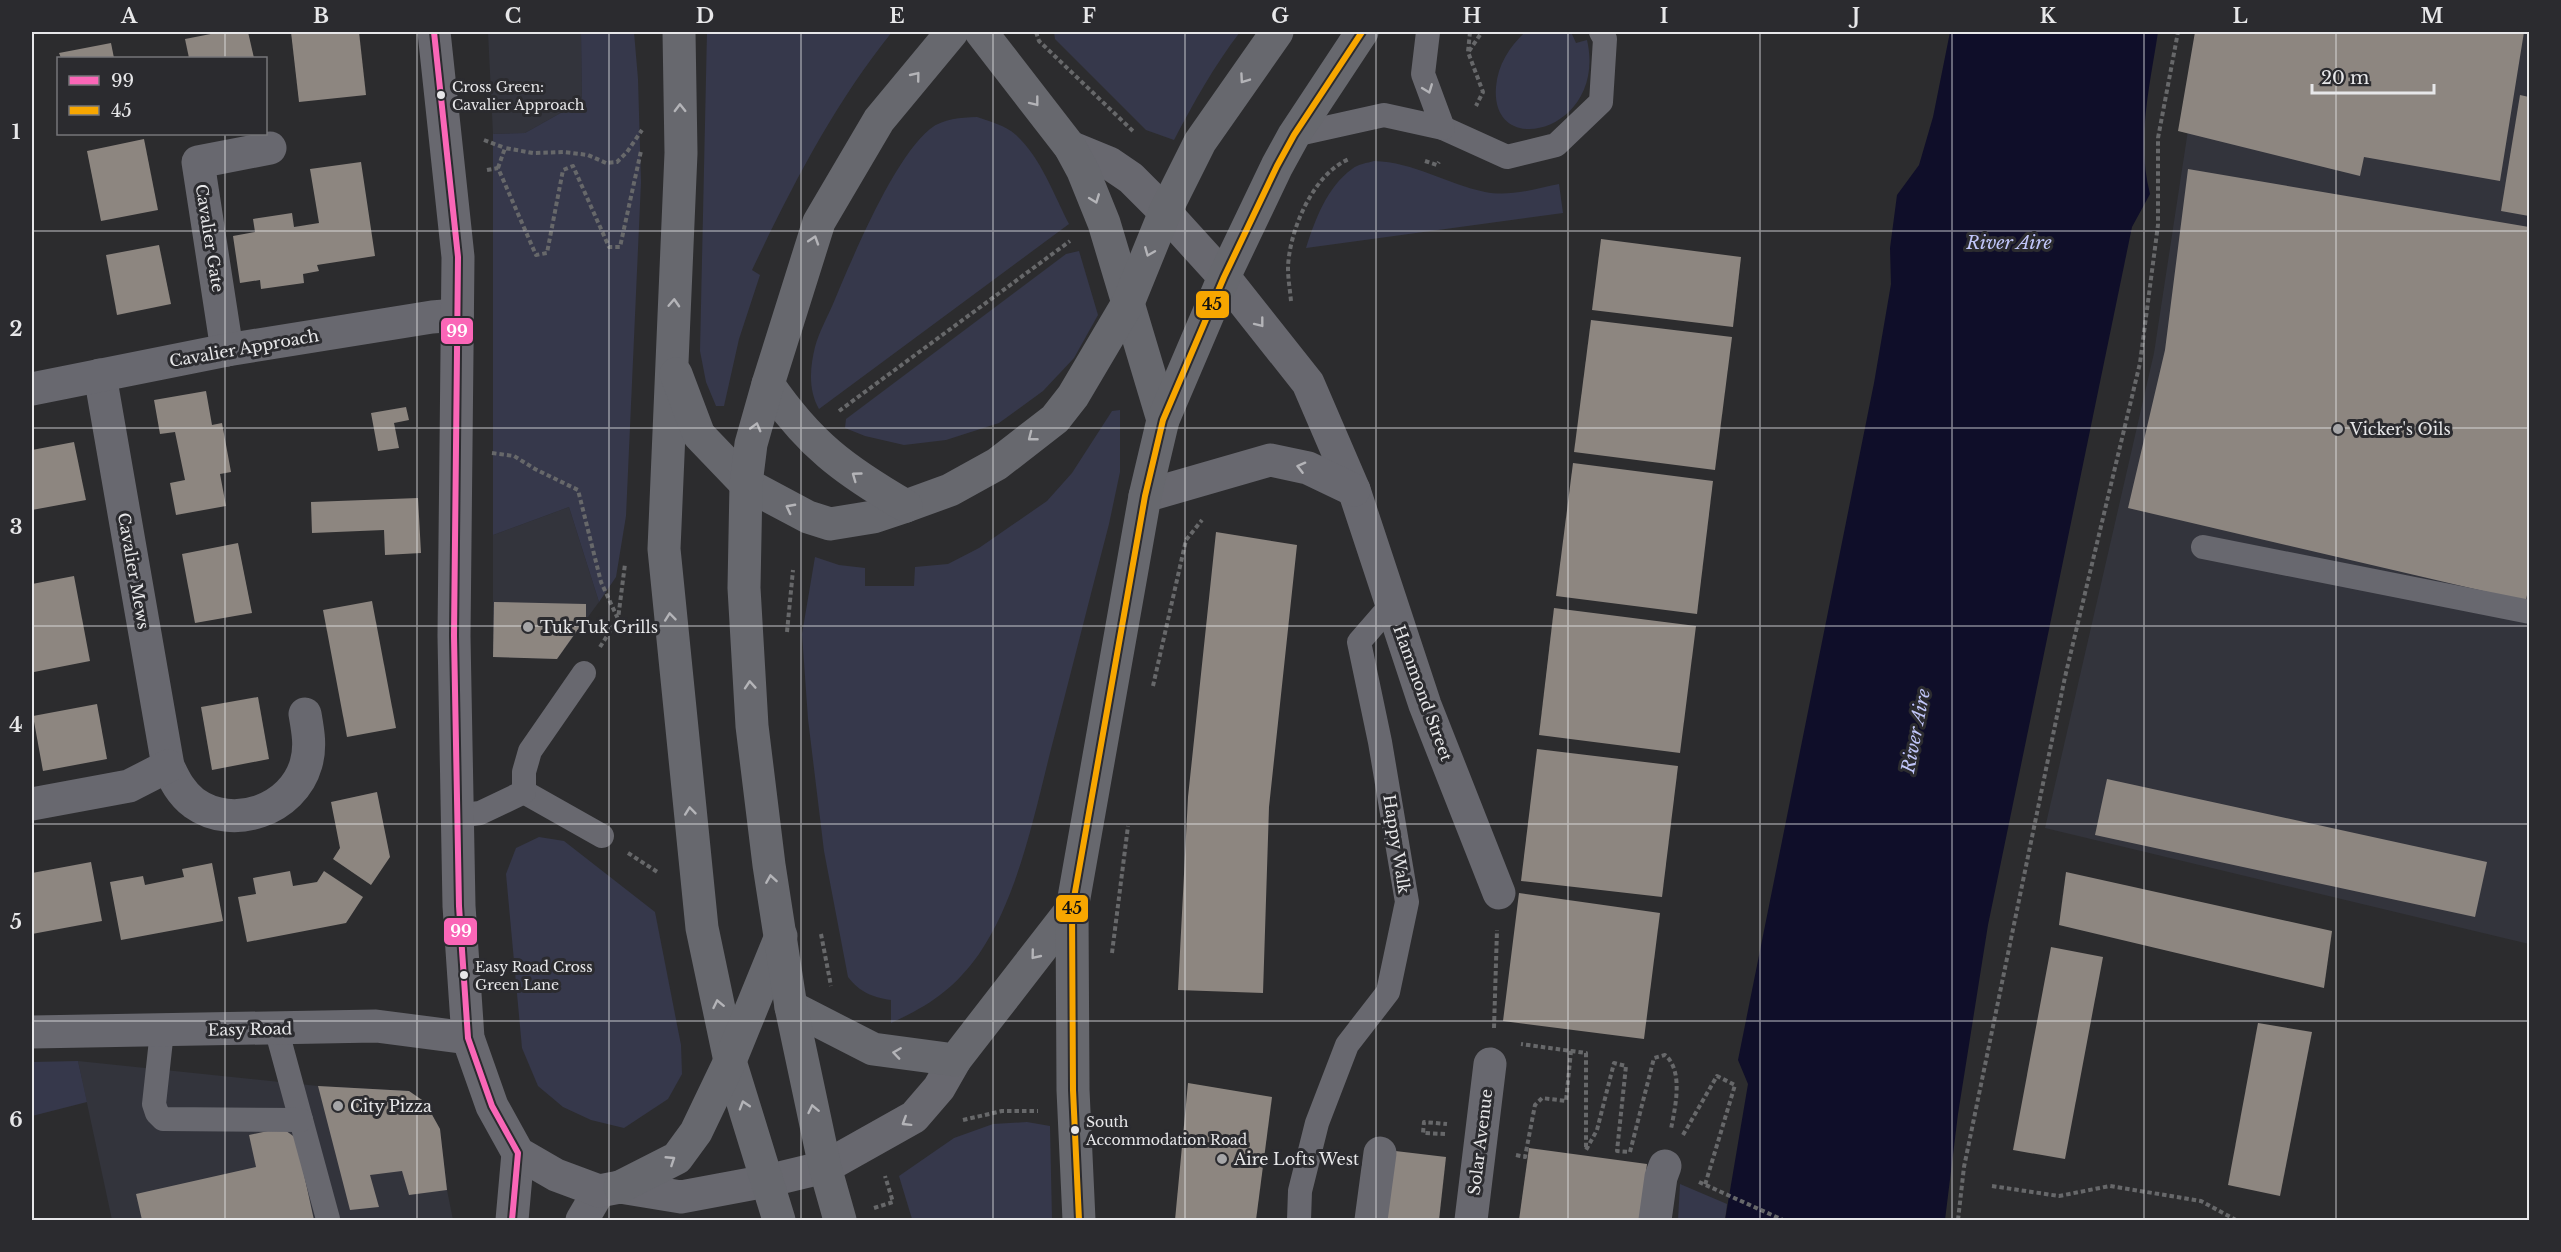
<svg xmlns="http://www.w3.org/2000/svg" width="2561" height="1252" viewBox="0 0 2561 1252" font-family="'Libre Baskerville',serif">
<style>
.built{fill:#33343c}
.green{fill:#36384b}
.water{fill:#0f0e29}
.building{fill:#8d8680}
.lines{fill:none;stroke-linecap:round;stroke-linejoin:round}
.path{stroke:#67686a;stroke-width:4;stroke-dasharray:4.5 3;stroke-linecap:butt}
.service{stroke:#68686f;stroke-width:24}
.pedestrian{stroke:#68686f;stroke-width:33}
.minor{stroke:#68686f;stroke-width:33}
.tertiary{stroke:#68686f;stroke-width:33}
.trunk{stroke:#67686e;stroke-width:33}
.bus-1-casing{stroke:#2b2b2f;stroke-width:10}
.bus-2-casing{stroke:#2b2b2f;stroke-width:10}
.bus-1{stroke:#fa66b7;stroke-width:6}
.bus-2{stroke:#f7a600;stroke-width:6}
.oneway{stroke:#b4b4b8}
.grid{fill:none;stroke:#e7e7e9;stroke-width:1.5;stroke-opacity:0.55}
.bus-dot{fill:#e7e7e9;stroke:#2b2b2f;stroke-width:2}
.poi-dot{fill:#a6a6a8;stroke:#2b2b2f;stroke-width:2}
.labels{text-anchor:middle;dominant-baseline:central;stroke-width:6;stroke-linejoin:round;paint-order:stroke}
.bus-label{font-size:14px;fill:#e7e7e9;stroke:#2b2b2f;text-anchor:start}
.street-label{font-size:16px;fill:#e7e7e9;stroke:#2b2b2f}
.poi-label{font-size:16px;fill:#e7e7e9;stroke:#2b2b2f;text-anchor:start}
.water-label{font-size:18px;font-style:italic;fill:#c1c6f9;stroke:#2b2b2f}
.line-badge{stroke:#2b2b2f;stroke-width:2}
.badge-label{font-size:16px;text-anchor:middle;font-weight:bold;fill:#fff}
.pale-badge-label{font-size:16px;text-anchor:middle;font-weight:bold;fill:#111}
.neatline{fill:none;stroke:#e7e7e9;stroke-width:2}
.grid-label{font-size:20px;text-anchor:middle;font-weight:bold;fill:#e7e7e9}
</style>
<rect width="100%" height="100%" fill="#2c2c2e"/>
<g class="built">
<path d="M488,32H581L582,101L525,133L493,134Z"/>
<path d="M2203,32H2529V944L2045,828L2154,353Z"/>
<path d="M569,507L599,602L557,659L493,657V535Z"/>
<path d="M78,1061L318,1086L409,1091L425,1102L440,1129L447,1190L453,1220H112Z"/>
</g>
<g class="green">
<path d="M581,32H634L638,79L641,182L626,516L616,577L599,602L569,507L493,535V134L525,133L582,101Z"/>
<path d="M707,32H892C834,104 792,186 752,270L760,275L739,339L724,406H716L706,382L700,351Z"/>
<path d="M1054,32H1240C1214,66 1194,102 1174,140L1146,130L1055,39Z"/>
<path d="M1525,32H1571L1576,43L1587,40C1608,131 1490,162 1496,87C1498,64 1509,48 1525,32Z"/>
<path d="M977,117C991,122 1005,125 1016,135C1041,158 1054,195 1069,224L819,409C808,390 810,367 815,347C819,332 827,318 833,304C852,259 893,159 930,129C944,118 960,118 977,117Z"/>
<path d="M1374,161C1414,162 1447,184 1485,192C1509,197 1535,189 1559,184L1563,213L1306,248C1315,220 1327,187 1352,169C1358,164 1367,163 1374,161Z"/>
<path d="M1079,251L1098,315L1074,358L1043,391L999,423L946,440L904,445L865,436L845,428L846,419L1066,254Z"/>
<path d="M1120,410V472L1109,524C1089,600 1070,677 1050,753C1034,817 1017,899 979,954C954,989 930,1005 891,1023V1000C871,997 860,992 848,977L824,851L808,719L802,634L815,557L839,565L865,568V586H914L915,567L948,564L979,548L1047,501L1072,473L1112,411Z"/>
<path d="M539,837L564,841L655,912L681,1045L682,1074L668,1099L624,1128L591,1120L563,1107L538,1086L522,1048L506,874L516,848Z"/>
<path d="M78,1061L87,1102L32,1116V1062Z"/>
<path d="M1027,1122L1050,1126L1052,1220H910L912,1219L899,1176L954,1138L993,1124Z"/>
<path d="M1680,1184L1727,1204L1725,1220H1678Z"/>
</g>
<path class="water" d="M1950,32H2158C2150,86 2136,140 2150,194L2132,227L1988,925L1958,1114L1945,1220H1725L1748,1084L1738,1060L1874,383L1891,284L1890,248L1897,195L1919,165L1933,117Z"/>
<g class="building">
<path d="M221,32H248L254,58H189L185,39Z"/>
<path d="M291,32H359L366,95L299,102Z"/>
<path d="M2195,32H2524L2500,181L2364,157L2360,176L2178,131Z"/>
<path d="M111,43L114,58H61L59,53Z"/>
<path d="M2520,95L2529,97V216L2501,211Z"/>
<path d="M144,139L158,210L101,221L87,151Z"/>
<path d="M361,162L375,256L317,265L319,271L303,274L304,283L261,289L260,280L240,283L233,236L255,232L253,219L292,213L294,227L319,223L310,169Z"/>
<path d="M2188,169L2529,227V583L2526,601L2128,508L2165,350Z"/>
<path d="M1601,239L1741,257L1733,327L1592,310Z"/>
<path d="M159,245L171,304L117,315L106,255Z"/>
<path d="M1591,320L1732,337L1715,470L1574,452Z"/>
<path d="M206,391L212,425L222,423L231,472L220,474L226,506L176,515L170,483L185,480L175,432L160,434L154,400Z"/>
<path d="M406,407L409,420L394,423L399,448L378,451L371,413Z"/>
<path d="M74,442L86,500L32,510V450Z"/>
<path d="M1573,463L1713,481L1697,614L1556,596Z"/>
<path d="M418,498L421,553L385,555L384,530L312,533L311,502Z"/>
<path d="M1216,532L1297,545L1269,807L1263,993L1178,990L1188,797Z"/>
<path d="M238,543L252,613L195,623L182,554Z"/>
<path d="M74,576L90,661L34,672L32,660V584Z"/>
<path d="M372,601L396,728L347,737L323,610Z"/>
<path d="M494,602L586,604V618L557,659L493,657Z"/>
<path d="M1554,608L1696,626L1680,753L1539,735Z"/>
<path d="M258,697L269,759L212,770L201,707Z"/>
<path d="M97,704L107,759L43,771L33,716Z"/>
<path d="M1537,749L1678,766L1662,897L1521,881Z"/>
<path d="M2107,779L2487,862L2475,917L2095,835Z"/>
<path d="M377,792L390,857L371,885L333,859L340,848L331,802Z"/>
<path d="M91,862L102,921L32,934V873Z"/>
<path d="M212,863L223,921L121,940L110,882L143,876L145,885L184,877L182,869Z"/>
<path d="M290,871L293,886L317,882L324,871L363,897L346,923L247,942L238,897L256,894L253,878Z"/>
<path d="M2066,872L2332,931L2324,988L2059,925Z"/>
<path d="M1519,893L1660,913L1644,1039L1503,1021Z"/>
<path d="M2051,947L2103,957L2065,1159L2013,1150Z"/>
<path d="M2258,1023L2312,1032L2280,1196L2228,1185Z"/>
<path d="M1188,1083L1272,1097L1256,1220H1175Z"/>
<path d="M318,1086L409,1091L425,1102L440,1129L447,1190L409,1195L402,1171L370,1175L379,1207L350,1210Z"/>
<path d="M282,1128L296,1138L314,1220H142L136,1194L256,1167L249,1135Z"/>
<path d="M1529,1148L1647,1164L1640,1220H1519Z"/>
<path d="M1387,1150L1446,1157L1439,1220H1379Z"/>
</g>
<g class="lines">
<g class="path">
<path d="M1036,32L1039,41L1135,133"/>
<path d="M1470,32L1468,52L1483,92L1476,106"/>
<path d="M1469,51L1482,32"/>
<path d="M484,140L505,148"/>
<path d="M1425,161L1437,165L1439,162"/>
<path d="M498,168L505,148L533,153L564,152L588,155L606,163L617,162L627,152L642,130"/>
<path d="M487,170L498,168L536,255L547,253L563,170L573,166L609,247H620L641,151"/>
<path d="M1291,301C1290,290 1288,279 1288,268C1289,231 1313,174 1349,159"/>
<path d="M839,411L1070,241"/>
<path d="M492,453L514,456L535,469L578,490L601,582L618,619"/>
<path d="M787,632L793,570"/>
<path d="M600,647L618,619L625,564"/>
<path d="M1153,686L1186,540L1202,520"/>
<path d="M628,853L659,873"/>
<path d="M821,934L831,986"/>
<path d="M1112,953L1128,826"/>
<path d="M1494,1028L1497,930"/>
<path d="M1571,1051L1586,1053V1150L1597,1130L1614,1063L1626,1066L1617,1151L1630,1152L1654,1058L1665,1055C1684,1071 1675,1108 1671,1129"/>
<path d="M963,1120L1002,1111H1038"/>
<path d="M1445,1134L1423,1133L1424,1122L1447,1124"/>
<path d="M1683,1135L1717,1076L1735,1085L1705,1185"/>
<path d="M1516,1155L1525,1157L1535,1105L1542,1098L1566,1101L1571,1051L1521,1044"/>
<path d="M1699,1182L1783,1220"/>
<path d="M1992,1186L2059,1196L2110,1186L2201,1201L2236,1220"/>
<path d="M874,1208L893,1202L885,1176"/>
<path d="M1958,1220L1964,1167L2065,677L2140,363L2158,225V138L2178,32"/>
</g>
<g class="service">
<path d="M1443,128L1507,157L1556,145L1601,102L1605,39L1601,32"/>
<path d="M1294,135L1384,115L1443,128L1423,74L1428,32"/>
<path d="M2203,547L2530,612"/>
<path d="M524,792L602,836"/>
<path d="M456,816L480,813L524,792V772L530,751L584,673"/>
<path d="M276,1028L328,1219"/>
<path d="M162,1031L154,1104L157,1113L163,1119L301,1120"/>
<path d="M1299,1220L1300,1191L1317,1123L1347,1045L1388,992L1407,902L1380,742L1359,642L1392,604"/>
</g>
<path class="pedestrian" d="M1371,1220L1380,1153"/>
<g class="minor">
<path d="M1070,147L1109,163L1131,178L1165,212L1224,277L1308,383L1354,490L1425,705L1499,893"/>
<path d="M227,350L198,162L270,148"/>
<path d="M100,375L168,766C175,781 181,793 194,803C233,831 293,810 306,764C311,747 308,731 305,714"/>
<path d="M32,389L227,350L432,317L457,315"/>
<path d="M1145,496L1270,460L1308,468L1354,490"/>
<path d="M32,804L129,786L168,766"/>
<path d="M512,1220L518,1153"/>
<path d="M582,1220L599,1191"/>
<path d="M1471,1220L1490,1064"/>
<path d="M1655,1220L1661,1177L1665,1166"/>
</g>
<g class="tertiary">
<path d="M434,32L458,257L454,636L459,906L468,1038L492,1106L518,1153L556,1175L599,1191L620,1187L681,1197L767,1181L825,1167L914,1117L939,1088L955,1060"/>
<path d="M32,1032L376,1026L468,1038"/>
</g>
<g class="trunk">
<path d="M679,32L681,153L664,549L702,928L730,1061L779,1220"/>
<path d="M981,32L1070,147L1083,171L1104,223L1163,420"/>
<path d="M676,374L699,435L746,484L808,517L830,524L873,517L906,506L950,490L997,464L1055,419L1073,396L1128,303L1165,212L1200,142L1277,32"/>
<path d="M768,384C809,444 844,470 906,506"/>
<path d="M791,1007L873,1049L955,1060L1072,909"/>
<path d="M620,1187L677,1158L696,1132L730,1061L781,936"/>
<path d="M840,1220L825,1167L791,1007L769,865L752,726L744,588L746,484L751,444L768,384L819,222L879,120L952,32"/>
<path d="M1079,1220L1073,1090L1072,909L1145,496L1163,420L1224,277L1277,166L1294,135L1362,32"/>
</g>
<g class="bus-1-casing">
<path id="bus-1" d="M434,32L458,257L454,636L459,906L468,1038L492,1106L518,1153L512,1220"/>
</g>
<g class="bus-2-casing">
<path id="bus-2" d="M1079,1220L1073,1090L1072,909L1145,496L1163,420L1224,277L1277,166L1294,135L1362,32"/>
</g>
<use href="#bus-1" class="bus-1"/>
<use href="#bus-2" class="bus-2"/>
</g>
<defs><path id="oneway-chevron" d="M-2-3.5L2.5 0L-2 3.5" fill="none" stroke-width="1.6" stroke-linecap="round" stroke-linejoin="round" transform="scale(1.5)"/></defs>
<g class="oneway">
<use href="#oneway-chevron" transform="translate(916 76) rotate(-51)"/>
<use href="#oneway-chevron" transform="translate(1244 79) rotate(125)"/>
<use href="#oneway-chevron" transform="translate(1428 89) rotate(69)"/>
<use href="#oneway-chevron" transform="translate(1035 102) rotate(52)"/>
<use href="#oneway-chevron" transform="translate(680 108) rotate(-91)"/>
<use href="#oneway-chevron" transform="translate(1095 199) rotate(69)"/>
<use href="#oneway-chevron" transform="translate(814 240) rotate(-72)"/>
<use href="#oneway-chevron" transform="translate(1149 252) rotate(112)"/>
<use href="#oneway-chevron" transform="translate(674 303) rotate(-87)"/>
<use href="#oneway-chevron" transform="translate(1260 323) rotate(52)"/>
<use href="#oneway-chevron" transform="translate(756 427) rotate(-75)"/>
<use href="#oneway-chevron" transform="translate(1032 437) rotate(142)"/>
<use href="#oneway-chevron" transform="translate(1301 467) rotate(-166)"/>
<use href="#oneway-chevron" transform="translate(856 476) rotate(-144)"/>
<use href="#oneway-chevron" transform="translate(790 508) rotate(-152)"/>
<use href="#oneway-chevron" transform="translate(670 617) rotate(-96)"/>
<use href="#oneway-chevron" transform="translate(750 685) rotate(-94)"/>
<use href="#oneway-chevron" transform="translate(690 811) rotate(-96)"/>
<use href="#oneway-chevron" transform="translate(771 879) rotate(-99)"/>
<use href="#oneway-chevron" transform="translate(1035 955) rotate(129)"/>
<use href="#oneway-chevron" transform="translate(718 1004) rotate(-102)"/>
<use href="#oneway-chevron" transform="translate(897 1053) rotate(-172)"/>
<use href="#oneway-chevron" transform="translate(744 1105) rotate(-107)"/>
<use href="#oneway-chevron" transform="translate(813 1109) rotate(-102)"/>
<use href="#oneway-chevron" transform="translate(906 1122) rotate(148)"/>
<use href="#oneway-chevron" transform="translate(671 1160) rotate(-33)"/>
</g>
<path class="grid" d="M225,32V58M417,32V1220M609,32V1220M801,32V1220M993,32V1220M1185,32V1220M1376,32V1220M1568,32V1220M1760,32V1220M1952,32V1220M2144,32V1220M2336,32V1220M225,134V1220M32,231H2530M32,428H2530M32,626H2530M32,824H2530M32,1021H2530"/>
<g class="bus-dot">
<circle cx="441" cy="95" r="5"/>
<circle cx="464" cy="975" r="5"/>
<circle cx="1075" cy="1130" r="5"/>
</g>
<g class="poi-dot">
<circle cx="2338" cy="429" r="6"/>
<circle cx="528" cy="627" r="6"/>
<circle cx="338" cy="1106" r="6"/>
<circle cx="1222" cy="1159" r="6"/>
</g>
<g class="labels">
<g class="bus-label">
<text x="452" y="87">Cross Green:<tspan x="452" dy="18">Cavalier Approach</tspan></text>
<text x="475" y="967">Easy Road Cross<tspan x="475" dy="18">Green Lane</tspan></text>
<text x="1086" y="1122">South<tspan x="1086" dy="18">Accommodation Road</tspan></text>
</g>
<g class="street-label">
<text transform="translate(210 238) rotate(81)">Cavalier Gate</text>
<text transform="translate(244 348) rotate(-10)">Cavalier Approach</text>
<text transform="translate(134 571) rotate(80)">Cavalier Mews</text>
<text transform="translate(1423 693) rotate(70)">Hammond Street</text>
<text transform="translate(1397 844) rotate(81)">Happy Walk</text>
<text transform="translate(250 1029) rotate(-1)">Easy Road</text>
<text transform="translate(1480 1142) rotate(-83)">Solar Avenue</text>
</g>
<g class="poi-label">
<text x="2350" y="429">Vicker's Oils</text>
<text x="540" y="627">Tuk Tuk Grills</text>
<text x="350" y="1106">City Pizza</text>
<text x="1234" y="1159">Aire Lofts West</text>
</g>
<g class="water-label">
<text x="2009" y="243">River Aire</text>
<text transform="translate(1916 731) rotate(-79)">River Aire</text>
</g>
</g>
<g class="line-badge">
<rect x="1195" y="290" width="35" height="29" rx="6" fill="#f7a600"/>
<rect x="440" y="317" width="34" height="28" rx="6" fill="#fa66b7"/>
<rect x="1055" y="894" width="34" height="29" rx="6" fill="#f7a600"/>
<rect x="443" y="917" width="35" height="29" rx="6" fill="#fa66b7"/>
</g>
<g class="badge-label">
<text x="457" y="337">99</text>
<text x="461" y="937">99</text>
</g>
<g class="pale-badge-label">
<text x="1212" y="310">45</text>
<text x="1072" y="914">45</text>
</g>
<rect width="2561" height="1252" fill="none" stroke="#2b2b2f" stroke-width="66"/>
<rect x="57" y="57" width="210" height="78" fill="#2b2b2f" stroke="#767679" stroke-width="1.5"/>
<rect x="69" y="76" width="30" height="9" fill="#fa66b7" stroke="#767679" stroke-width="1.5"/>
<text x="111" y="87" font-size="18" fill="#e7e7e9">99</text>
<rect x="69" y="106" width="30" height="9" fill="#f7a600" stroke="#767679" stroke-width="1.5"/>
<text x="111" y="117" font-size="18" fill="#e7e7e9">45</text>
<path d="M2312 84v9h122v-9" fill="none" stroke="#e7e7e9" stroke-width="3"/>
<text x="2321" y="84" font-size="18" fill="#e7e7e9" stroke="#2b2b2f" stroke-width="4.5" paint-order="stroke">20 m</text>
<rect x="33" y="33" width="2495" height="1186" class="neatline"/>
<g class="grid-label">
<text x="129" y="23">A</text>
<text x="321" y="23">B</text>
<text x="513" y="23">C</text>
<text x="705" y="23">D</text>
<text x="897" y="23">E</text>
<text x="1089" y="23">F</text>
<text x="1280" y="23">G</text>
<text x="1472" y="23">H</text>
<text x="1664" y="23">I</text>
<text x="1856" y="23">J</text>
<text x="2048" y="23">K</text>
<text x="2240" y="23">L</text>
<text x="2432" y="23">M</text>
<text x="16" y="139">1</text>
<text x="16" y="336">2</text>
<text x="16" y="534">3</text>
<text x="16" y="732">4</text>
<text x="16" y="929">5</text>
<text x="16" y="1127">6</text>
</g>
</svg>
